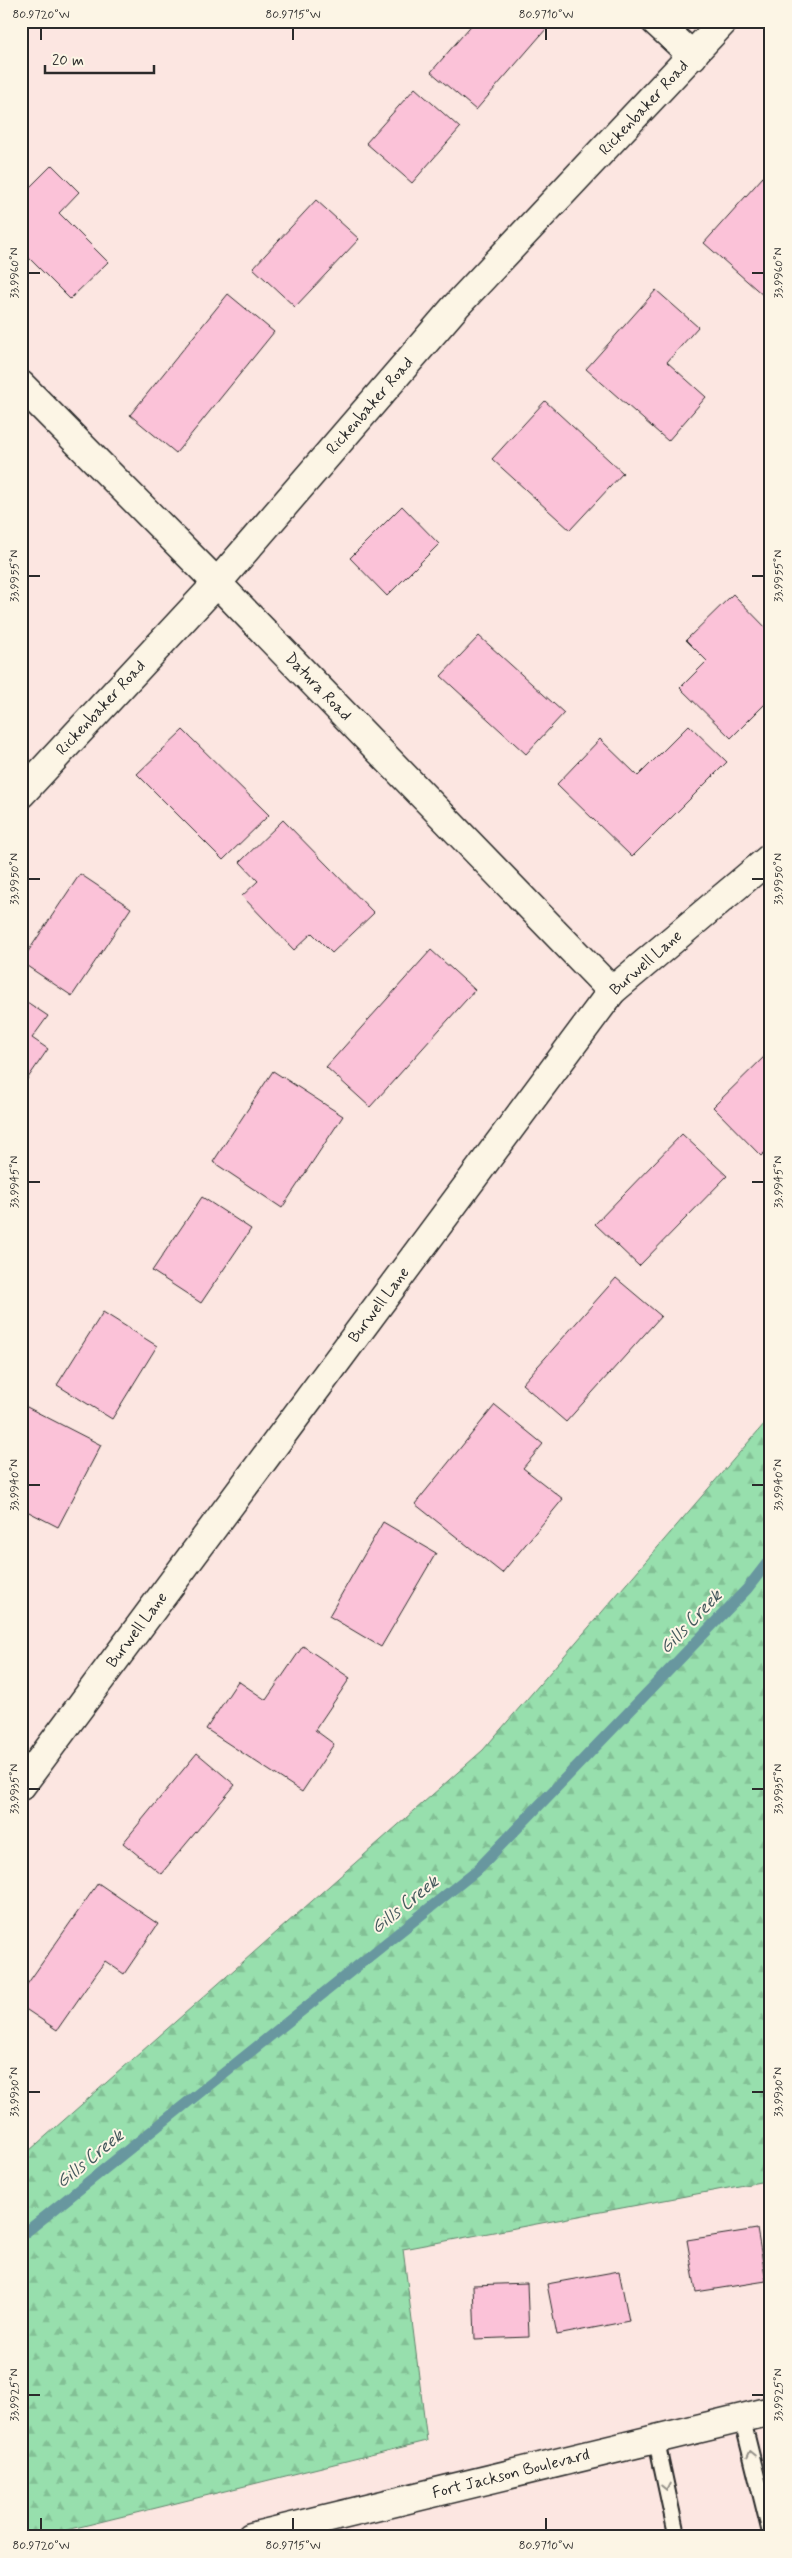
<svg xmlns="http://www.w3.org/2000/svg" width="792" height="2558" viewBox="0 0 792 2558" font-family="Mynerve,sans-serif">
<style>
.forest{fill:url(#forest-firs);stroke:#61856c}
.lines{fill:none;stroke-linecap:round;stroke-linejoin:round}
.stream{stroke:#68979f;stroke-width:11}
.building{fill:#fbc2d8;stroke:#2b2b2b}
.service-casing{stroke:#2b2b2b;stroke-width:19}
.minor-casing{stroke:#2b2b2b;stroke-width:31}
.secondary-casing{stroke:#2b2b2b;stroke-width:31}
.service{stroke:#fcf5e5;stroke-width:15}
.minor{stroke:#fcf5e5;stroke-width:28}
.secondary{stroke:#fcf5e5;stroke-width:28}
.oneway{stroke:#949088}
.ticks{fill:none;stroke:#2b2b2b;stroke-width:2}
.labels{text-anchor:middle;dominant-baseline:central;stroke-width:4;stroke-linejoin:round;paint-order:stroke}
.street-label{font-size:16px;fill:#2b2b2b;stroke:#fcf5e5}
.water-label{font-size:18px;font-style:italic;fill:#44585c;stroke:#fcf5e5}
.neatline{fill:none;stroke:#2b2b2b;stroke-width:2}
.ticks-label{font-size:12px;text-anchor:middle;fill:#2b2b2b}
</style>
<defs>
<pattern id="forest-firs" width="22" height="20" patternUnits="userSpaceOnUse" patternTransform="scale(1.25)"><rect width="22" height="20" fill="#97dfad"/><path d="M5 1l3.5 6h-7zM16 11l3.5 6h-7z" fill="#82c095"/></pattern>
</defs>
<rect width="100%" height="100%" fill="#fce6e1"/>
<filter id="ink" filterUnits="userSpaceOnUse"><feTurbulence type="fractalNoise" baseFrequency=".02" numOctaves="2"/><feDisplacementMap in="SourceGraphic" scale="10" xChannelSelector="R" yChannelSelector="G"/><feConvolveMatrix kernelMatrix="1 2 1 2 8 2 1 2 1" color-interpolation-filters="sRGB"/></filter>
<g filter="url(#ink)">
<path class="forest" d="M771,1416V2180L403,2249L427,2441L39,2537H21V2158L483,1750Z"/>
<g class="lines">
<path class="stream" d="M21,2236L477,1870L747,1589L771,1558"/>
</g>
<g class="building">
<path d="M475,21H553L476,110L431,72Z"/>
<path d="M415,88L460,128L412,183L366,143Z"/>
<path d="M52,165L79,192L59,213L108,262L70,299L21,250V196Z"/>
<path d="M771,168V288L764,296L704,243Z"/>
<path d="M316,200L359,239L295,307L253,268Z"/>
<path d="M656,290L698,327L667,362L706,397L668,441L586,369Z"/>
<path d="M228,294L274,332L176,453L130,415Z"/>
<path d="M545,401L623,473L570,530L492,459Z"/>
<path d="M402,506L439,544L387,596L350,558Z"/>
<path d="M733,594L771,633V698L731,738L680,688L707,661L686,640Z"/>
<path d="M479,636L564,713L526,754L441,676Z"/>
<path d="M689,725L727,762L632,857L557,784L600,739L638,776Z"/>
<path d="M183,730L269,815L223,860L137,774Z"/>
<path d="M283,820L374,913L332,953L312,933L294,950L242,896L258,881L240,862Z"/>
<path d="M80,874L131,908L72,996L21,962Z"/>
<path d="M431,950L475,990L370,1107L326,1067Z"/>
<path d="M21,998L48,1016L32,1038L48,1049L21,1088Z"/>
<path d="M771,1050V1146L761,1156L713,1107Z"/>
<path d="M273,1071L343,1116L282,1208L213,1162Z"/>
<path d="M682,1134L727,1176L639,1266L595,1224Z"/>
<path d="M202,1197L251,1229L201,1303L152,1271Z"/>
<path d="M616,1278L661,1316L566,1422L522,1384Z"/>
<path d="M103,1312L157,1346L112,1419L57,1385Z"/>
<path d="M21,1404L101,1445L58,1527L21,1508Z"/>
<path d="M495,1405L543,1444L523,1468L563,1499L502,1573L415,1504Z"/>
<path d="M383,1522L436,1553L381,1647L329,1616Z"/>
<path d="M303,1646L350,1678L315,1730L334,1744L302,1792L206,1729L238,1681L266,1700Z"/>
<path d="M197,1753L235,1785L161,1874L123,1843Z"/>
<path d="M98,1883L158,1924L124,1974L105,1961L57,2030L21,2006V1993Z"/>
<path d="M757,2229L766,2281L696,2292L687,2240Z"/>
<path d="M619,2271L629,2321L557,2335L547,2284Z"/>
<path d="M527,2283L529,2337L475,2339L473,2285Z"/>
</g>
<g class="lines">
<g class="service-casing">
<g id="service">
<path d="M742,2418L771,2535"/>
<path d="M656,2439L677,2537"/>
</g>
</g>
<g class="minor-casing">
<g id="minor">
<path d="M655,21L693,56"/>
<path d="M21,385L217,583L612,991"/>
<path d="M21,794L217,583L456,306L724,21"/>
<path d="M21,1786L612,991L771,857"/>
</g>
</g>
<g class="secondary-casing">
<path id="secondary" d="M251,2537L771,2411"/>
</g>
<use href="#service" class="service"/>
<use href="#minor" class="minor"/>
<use href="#secondary" class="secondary"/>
</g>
<defs><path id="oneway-chevron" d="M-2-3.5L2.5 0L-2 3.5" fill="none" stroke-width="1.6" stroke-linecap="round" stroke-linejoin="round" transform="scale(1.25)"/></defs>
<g class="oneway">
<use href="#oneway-chevron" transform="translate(751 2454) rotate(-103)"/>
<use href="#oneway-chevron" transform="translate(666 2487) rotate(78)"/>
</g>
</g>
<path class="ticks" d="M41,28V40M293,28V40M546,28V40M28,273H40M752,273H764M28,576H40M752,576H764M28,879H40M752,879H764M28,1182H40M752,1182H764M28,1485H40M752,1485H764M28,1789H40M752,1789H764M28,2092H40M752,2092H764M28,2395H40M752,2395H764M41,2518V2530M293,2518V2530M546,2518V2530"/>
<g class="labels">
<g class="street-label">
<text transform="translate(644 108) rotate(-47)">Rickenbaker Road</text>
<text transform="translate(370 406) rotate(-49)">Rickenbaker Road</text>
<text transform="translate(318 687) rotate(46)">Datura Road</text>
<text transform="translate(101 708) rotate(-47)">Rickenbaker Road</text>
<text transform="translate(646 963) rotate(-41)">Burwell Lane</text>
<text transform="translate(379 1305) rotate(-53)">Burwell Lane</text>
<text transform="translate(137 1630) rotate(-53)">Burwell Lane</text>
<text transform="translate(511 2474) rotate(-14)">Fort Jackson Boulevard</text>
</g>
<g class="water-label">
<text transform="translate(691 1622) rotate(-46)">Gills Creek</text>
<text transform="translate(405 1905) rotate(-39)">Gills Creek</text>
<text transform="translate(90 2159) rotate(-39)">Gills Creek</text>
</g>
</g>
<rect width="792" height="2558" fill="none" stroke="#fcf5e5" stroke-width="55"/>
<path d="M45 65v8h109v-8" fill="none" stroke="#2b2b2b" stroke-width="2.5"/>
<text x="52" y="65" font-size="15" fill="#2b2b2b" stroke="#fcf5e5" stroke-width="4" paint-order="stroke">20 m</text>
<rect x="28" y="28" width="736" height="2502" class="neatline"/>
<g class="ticks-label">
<text x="41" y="18">80.9720°W</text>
<text x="293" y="18">80.9715°W</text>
<text x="546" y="18">80.9710°W</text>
<text transform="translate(14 273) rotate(-90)" y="4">33.9960°N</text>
<text transform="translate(778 273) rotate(-90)" y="4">33.9960°N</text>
<text transform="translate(14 576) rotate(-90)" y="4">33.9955°N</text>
<text transform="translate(778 576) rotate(-90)" y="4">33.9955°N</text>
<text transform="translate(14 879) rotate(-90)" y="4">33.9950°N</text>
<text transform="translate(778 879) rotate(-90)" y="4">33.9950°N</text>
<text transform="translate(14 1182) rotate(-90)" y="4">33.9945°N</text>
<text transform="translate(778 1182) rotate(-90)" y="4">33.9945°N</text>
<text transform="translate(14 1485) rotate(-90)" y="4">33.9940°N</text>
<text transform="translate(778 1485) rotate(-90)" y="4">33.9940°N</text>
<text transform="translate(14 1789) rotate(-90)" y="4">33.9935°N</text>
<text transform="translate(778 1789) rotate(-90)" y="4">33.9935°N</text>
<text transform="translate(14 2092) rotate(-90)" y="4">33.9930°N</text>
<text transform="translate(778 2092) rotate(-90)" y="4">33.9930°N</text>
<text transform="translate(14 2395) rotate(-90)" y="4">33.9925°N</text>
<text transform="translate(778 2395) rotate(-90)" y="4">33.9925°N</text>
<text x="41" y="2549">80.9720°W</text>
<text x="293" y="2549">80.9715°W</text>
<text x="546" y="2549">80.9710°W</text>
</g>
</svg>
